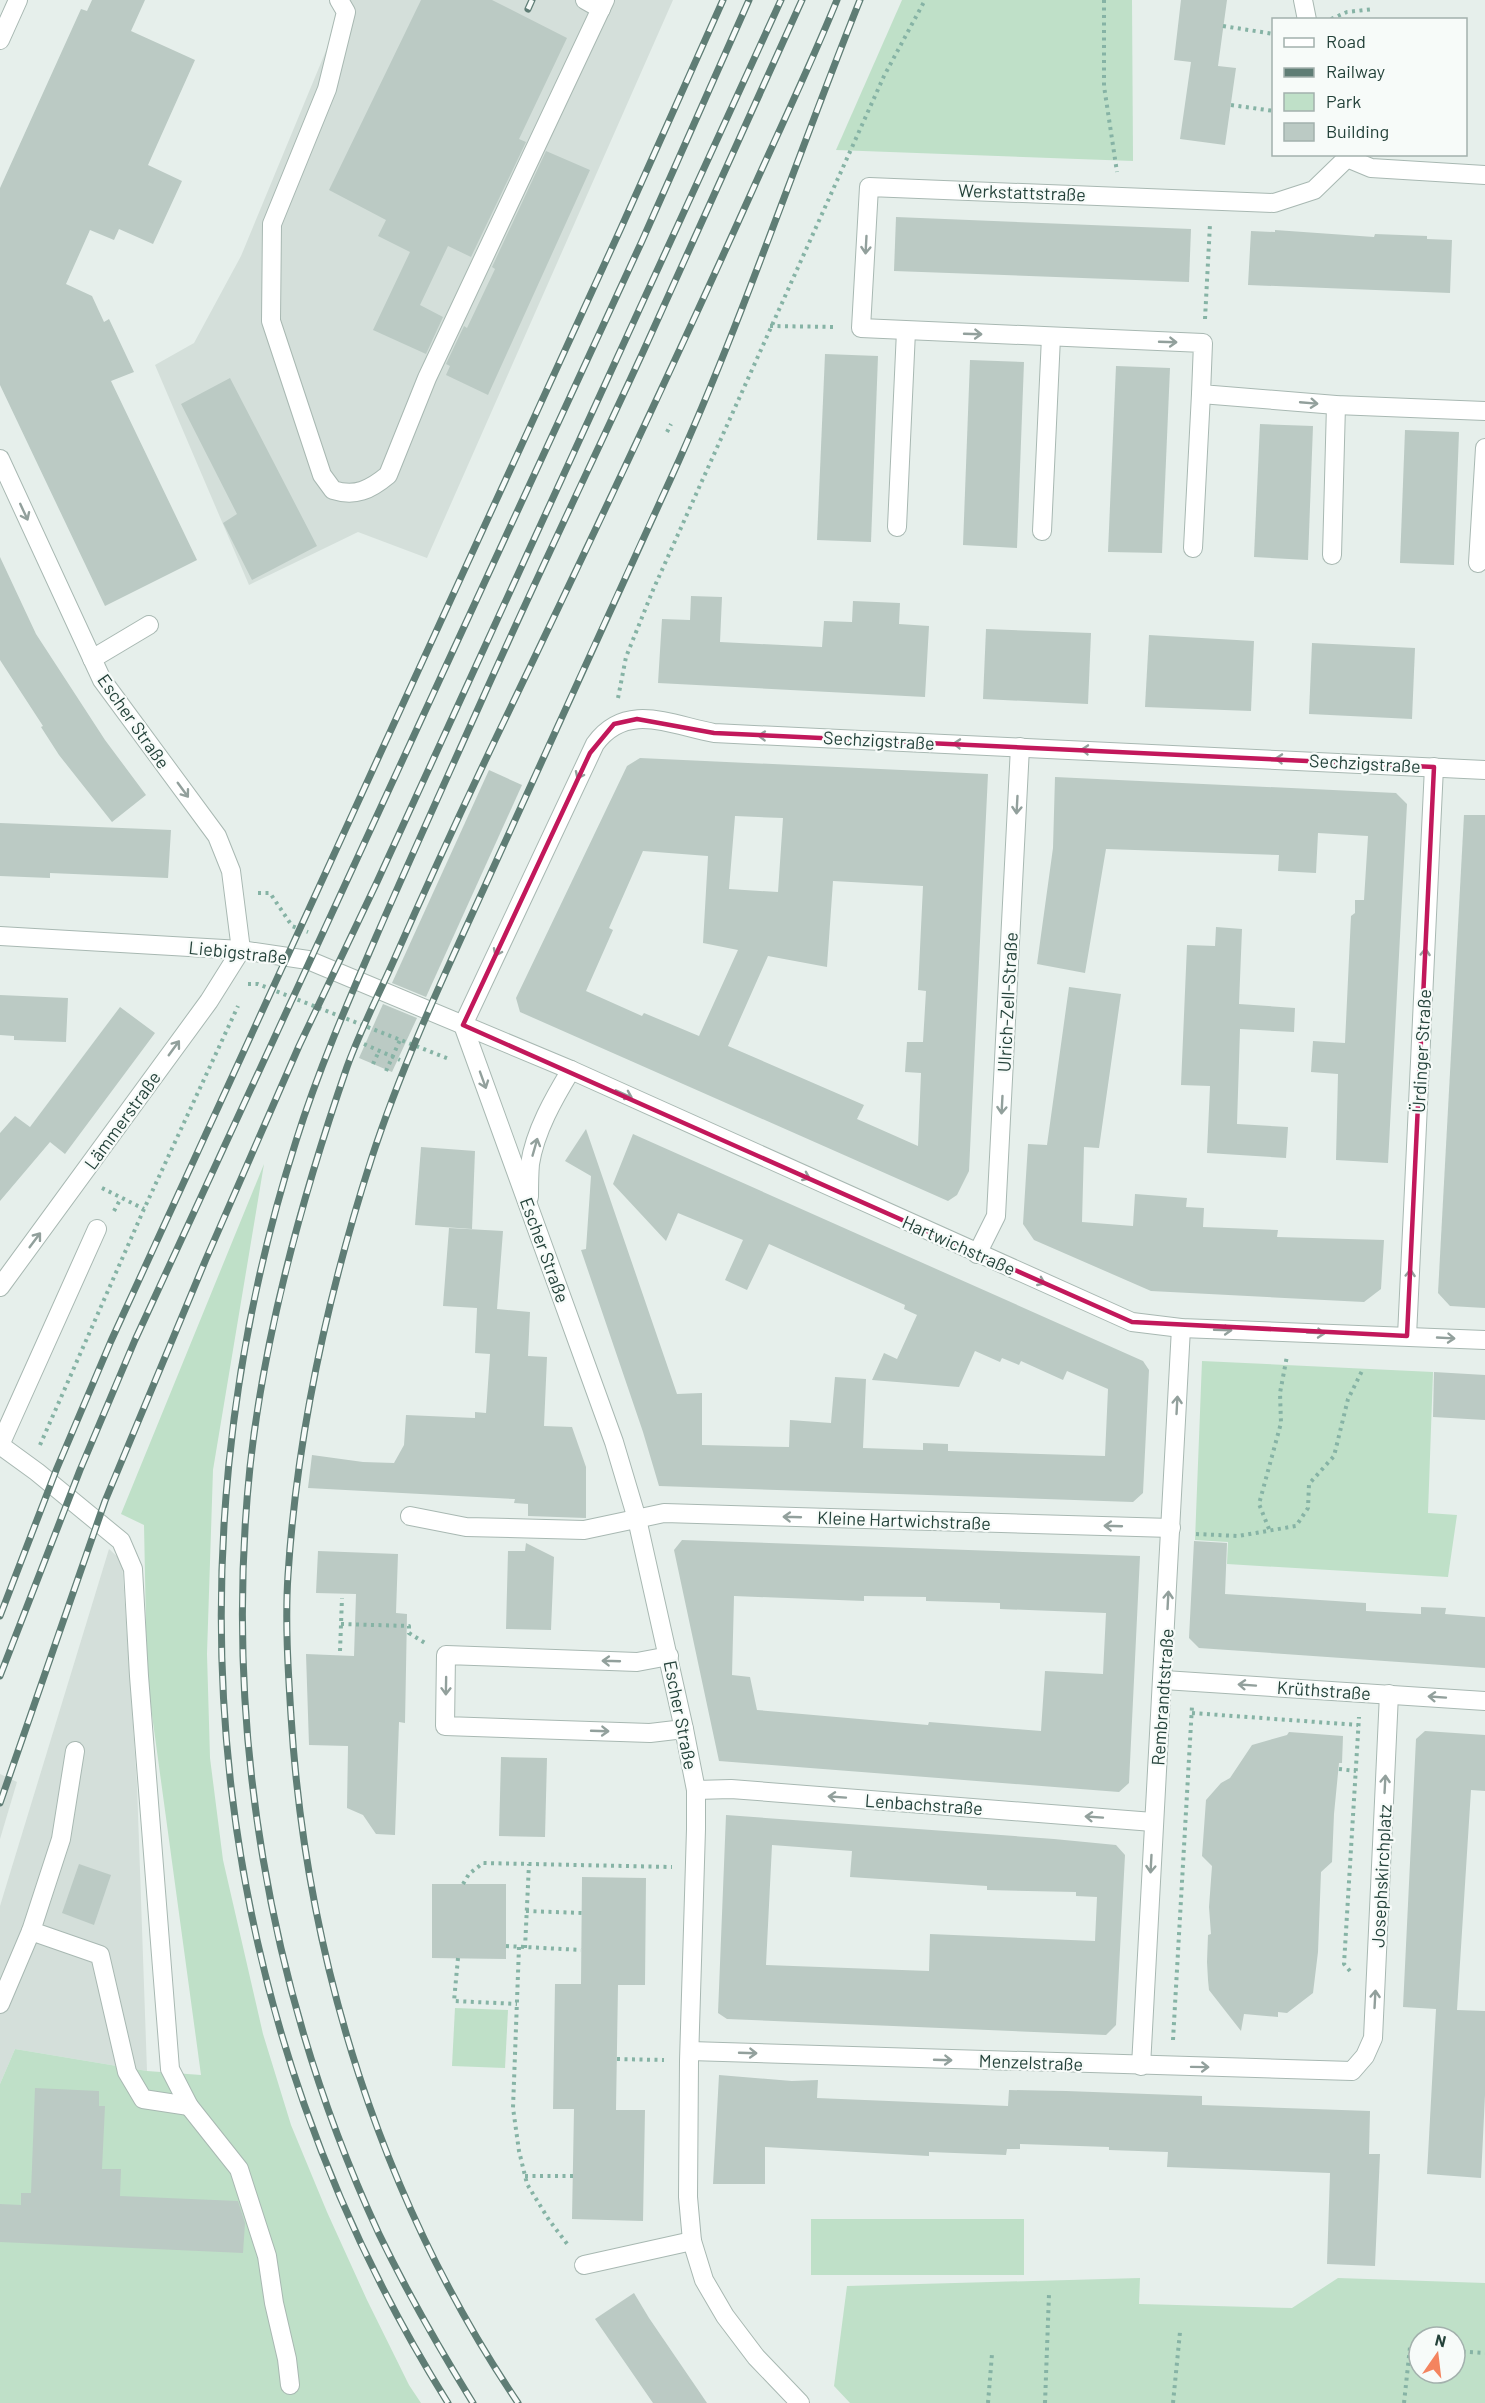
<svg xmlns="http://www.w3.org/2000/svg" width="1485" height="2403" viewBox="0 0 1485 2403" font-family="Barlow,sans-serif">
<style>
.built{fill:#d4dfda}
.green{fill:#bfe0c8;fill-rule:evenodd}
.building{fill:#bbcac4;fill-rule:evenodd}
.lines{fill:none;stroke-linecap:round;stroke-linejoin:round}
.minor-casing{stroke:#a8b8b2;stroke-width:20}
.path{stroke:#86b3a5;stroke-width:4;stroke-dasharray:3 4.5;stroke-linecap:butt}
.minor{stroke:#fff;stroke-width:18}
.rail-casing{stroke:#5f7d75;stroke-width:7}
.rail{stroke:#f7fbf9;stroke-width:4.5;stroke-dasharray:14;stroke-linecap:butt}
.oneway{stroke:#92a09c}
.marked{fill:none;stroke:#c2185b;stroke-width:4.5;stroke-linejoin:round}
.labels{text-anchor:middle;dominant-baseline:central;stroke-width:4.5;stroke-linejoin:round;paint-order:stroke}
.street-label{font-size:18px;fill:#24423a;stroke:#f7fbf9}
</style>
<rect width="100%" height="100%" fill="#e6efeb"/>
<g class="built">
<path d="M347,0H673L427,558L358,532L249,585L155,365L194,343L241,256Z"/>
<path d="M109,1549L122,1561L137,1785L147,2071L15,2049L0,2084V1906Z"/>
<path d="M0,1774L17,1782L0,1839Z"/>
</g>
<g class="green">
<path d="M902,0H1132L1133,161L836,150Z"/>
<path d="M264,1164L213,1470L207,1654L210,1758L223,1860L263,2034L291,2125L327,2212L367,2300L409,2385L421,2403H0V2084L15,2049L147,2071L201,2075L147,1678L144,1525L121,1514Z"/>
<path d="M1202,1361L1433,1372L1428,1513L1457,1515L1448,1577L1227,1564L1228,1542L1195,1540Z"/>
<path d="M455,2008L508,2010L505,2068L452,2066Z"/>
<rect x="811" y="2219" width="213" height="56"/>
<path d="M1140,2278L1139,2304L1292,2308L1338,2278L1485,2283V2403H850L834,2386L847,2286ZM1419,2337H1455V2373H1419Z"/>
</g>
<g class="building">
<path d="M92,0H145L131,31L195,60L148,165L182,181L153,244L119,229L114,240L90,230L66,284L92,296L104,322L109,319L134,372L111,381L197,560L105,606L0,385V188L81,9L87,11Z"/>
<path d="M421,0H492L567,38L519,139L526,142L471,257L448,246L420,305L443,317L426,354L373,330L410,252L378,236L386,220L329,190Z"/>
<path d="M1181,0H1227L1218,66L1236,68L1225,145L1180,139L1191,62L1174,60Z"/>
<path d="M546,151L590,170L488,395L446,375L450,366L446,364L464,326L467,328L495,269L492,267Z"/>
<path d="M896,217L1191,229L1189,282L894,271Z"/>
<path d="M1275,230L1374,237L1375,234L1427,236V239L1452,240L1450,293L1248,285L1251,231L1275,232Z"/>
<path d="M825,354L878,356L871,542L817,540Z"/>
<path d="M970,360L1024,362L1017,548L963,545Z"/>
<path d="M1116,366L1170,368L1162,553L1108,552Z"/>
<path d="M230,378L317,546L252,580L223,523L237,514L181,404Z"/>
<path d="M1260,424L1313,426L1308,560L1254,557Z"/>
<path d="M1405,430L1459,432L1454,565L1400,563Z"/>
<path d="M0,557L36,634L105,740L146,795L112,822L59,755L41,727L43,726L0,660Z"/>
<path d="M691,596L722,597L720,642L822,647L824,621L852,622L853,601L900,603L899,624L929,626L925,697L658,683L662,619L690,620Z"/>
<path d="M986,629L1091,633L1088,704L983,699Z"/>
<path d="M1149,635L1254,641L1251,711L1145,707Z"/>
<path d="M1312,643L1415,648L1412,719L1309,714Z"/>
<path d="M640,758L988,774L969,1171L957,1195L948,1201L520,1012L516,998L627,766ZM735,816L783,818L778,892L729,889ZM643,851L708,856L703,943L738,950L699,1036L644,1013L642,1016L586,991L613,930L609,928ZM833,881L923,886L918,990L926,991L923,1042H907L905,1072L921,1073L918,1146L857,1119L864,1105L728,1046L768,956L827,967Z"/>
<path d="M489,770L522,785L426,997L392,983Z"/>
<path d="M1055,777L1396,793L1407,804L1388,1163L1336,1160L1338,1074L1311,1072L1313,1041L1345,1043L1351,916L1355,913V900H1364L1368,836L1318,833L1316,873L1278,871L1279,855L1106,849L1085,973L1037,964L1053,848Z"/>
<path d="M1464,815H1485V1308L1450,1306L1438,1293Z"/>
<path d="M0,823L171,830L168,878L50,873V878L0,876Z"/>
<path d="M1216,927L1242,929L1239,1004L1295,1008L1294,1032L1240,1029L1237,1124L1288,1127L1286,1158L1207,1153L1210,1086L1181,1085L1187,945L1215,946Z"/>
<path d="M1069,987L1121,994L1099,1148L1084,1147L1082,1222L1133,1226L1135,1194L1187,1198L1186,1207L1204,1208L1203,1227L1278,1230L1277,1237L1384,1240L1381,1289L1364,1302L1151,1291L1034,1240L1023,1224L1028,1144L1047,1145Z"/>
<path d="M0,995L68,998L66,1042L14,1040V1036L0,1035Z"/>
<path d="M383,1004L417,1018L392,1072L359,1058Z"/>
<path d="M120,1007L155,1033L65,1154L50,1142L0,1201V1133L15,1116L30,1127Z"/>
<path d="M586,1129L677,1394L702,1393V1445L789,1447L790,1420L831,1423L835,1377L866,1379L863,1448L923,1450V1443L948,1444V1451L1105,1456L1108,1389L1067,1371L1063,1380L1021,1361L1019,1365L1002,1358L1000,1362L975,1351L959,1387L872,1380L884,1353L897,1359L917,1315L904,1309L905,1305L769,1244L747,1290L725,1280L743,1240L678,1213L666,1241L613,1184L633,1134L1143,1361L1149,1370L1143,1493L1133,1502L659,1486L643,1432L581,1250L586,1249L591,1176L565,1161Z"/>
<path d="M421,1147L475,1151L472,1229L415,1225Z"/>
<path d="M449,1228L503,1231L497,1309L530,1312L528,1356L547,1357L544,1426L572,1427L586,1467V1518L528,1516V1504L514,1503L515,1499L308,1488L312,1455L363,1462L394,1463L404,1445L406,1415L475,1418V1412L486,1413L490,1354L475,1353L477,1308L443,1306Z"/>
<path d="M1434,1372L1485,1375V1420L1433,1417Z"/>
<path d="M682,1540L1140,1556L1129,1783L1119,1792L719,1761L674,1550ZM734,1596L864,1601V1596L926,1597V1601L1000,1603V1609L1106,1613L1103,1674L1045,1671L1041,1731L929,1722L928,1725L757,1710L750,1677L732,1675Z"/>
<path d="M1194,1541L1227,1543L1225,1594L1366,1603V1611L1421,1614V1607L1446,1608L1445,1614L1485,1617V1668L1199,1648L1189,1638Z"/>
<path d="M526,1543L554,1557L551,1630L506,1629L508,1551H525Z"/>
<path d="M318,1551L398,1554L396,1613L407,1614L405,1723L399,1722L395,1835L376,1834L363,1815L347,1808L348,1746L309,1745L306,1654L354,1656L356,1594L316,1593Z"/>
<path d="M1425,1731L1485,1735V1791L1471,1790L1457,2010L1485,2011V2095L1481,2178L1427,2174L1436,2009L1403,2007L1416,1739Z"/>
<path d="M1289,1732L1343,1736L1342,1763H1339L1334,1814L1332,1862L1321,1872L1318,1952L1313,1993L1287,2013L1278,2012V2017L1244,2014L1241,2031L1209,1990L1208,1980L1207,1962L1208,1935L1211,1934L1209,1907L1212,1866L1202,1856L1206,1800L1221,1783L1230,1778L1252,1745L1287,1735Z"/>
<path d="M501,1757L547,1758L545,1837L499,1836Z"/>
<path d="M726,1815L1054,1839L1116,1845L1125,1855L1116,2025L1106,2035L727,2019L718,2013ZM772,1845L852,1851L850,1877L987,1886V1890L1076,1892V1896L1097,1897L1095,1941L930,1934L929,1971L766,1965Z"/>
<path d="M79,1864L111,1875L94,1925L62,1913Z"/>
<path d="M582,1877L646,1878L645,1985H618L616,2110H645L643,2221L572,2219L574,2109H553L555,1984H581Z"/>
<path d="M432,1884H506V1959L432,1958Z"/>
<path d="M719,2075L792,2081L818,2080L817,2098L1008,2106L1009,2090L1066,2091L1202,2096V2105L1370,2111L1369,2154H1380L1375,2266L1327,2264L1330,2173L1167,2167L1168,2152L1109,2150V2147L1020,2144V2149H1007L1006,2155L929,2152V2156L765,2147V2184H713Z"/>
<path d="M35,2088L99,2091V2106H105L102,2169H121L120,2196L238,2201L245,2223L243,2253L0,2242V2204L21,2205V2193H31Z"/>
<path d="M634,2293L649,2318L707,2403H653L595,2319Z"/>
</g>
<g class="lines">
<g class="minor-casing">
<g id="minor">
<path d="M339,0L346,12L327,89L272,224L271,321L322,475L333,490C355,497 370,490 388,475L427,378L605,0"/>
<path d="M585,0L601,9"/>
<path d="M1303,0L1307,20"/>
<path d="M0,40L18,0"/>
<path d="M1345,154L1347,158L1371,168L1485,175"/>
<path d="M1347,158L1314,190L1274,203L869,187L861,328L1203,343L1201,394L1336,405L1485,411"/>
<path d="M0,459L102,680L217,836L231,871L241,950"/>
<path d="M897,527L906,331"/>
<path d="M1042,531L1051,337"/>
<path d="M1193,548L1201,394"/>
<path d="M1332,555L1336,405"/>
<path d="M1478,563L1485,448"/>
<path d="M92,659L149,625"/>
<path d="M0,936L241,950L308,960L571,1070L1132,1322L1181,1328L1485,1340"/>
<path d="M463,1025L614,1442L637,1519L684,1729L696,1790V1829L689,2061L688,2197L692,2241L704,2280L725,2316L756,2357L800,2403"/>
<path d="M463,1025L595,744C626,701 671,725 714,733L1485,770"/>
<path d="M529,1197C529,1186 529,1175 530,1164C535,1131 554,1098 571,1070"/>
<path d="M977,1254L996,1216L1020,747"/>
<path d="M0,1287L209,1001L241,950"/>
<path d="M1407,1336L1434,767"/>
<path d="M0,1445L37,1472L121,1541L133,1569L139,1676L170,2069L189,2106L239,2169L267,2256L274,2303L287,2359L290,2385"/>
<path d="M0,1445L97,1229"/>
<path d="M410,1516L466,1527L584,1530L664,1513L1171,1528"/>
<path d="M669,1656L637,1662L446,1655L445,1726L650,1733L684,1729"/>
<path d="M1164,1680L1485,1701"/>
<path d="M75,1751L61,1839L31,1931L100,1955L127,2072L143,2099L189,2106"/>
<path d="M696,1790L731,1789L1153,1822"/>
<path d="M0,2004L31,1931"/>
<path d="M690,2051L1352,2071L1365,2056L1373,2038L1389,1694"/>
<path d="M1141,2066C1153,1820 1169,1574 1181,1328"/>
<path d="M584,2265L692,2241"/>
</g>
</g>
<g class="path">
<path d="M1104,0V86L1117,172"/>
<path d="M1331,19L1347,12L1374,9"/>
<path d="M1223,26L1274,34"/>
<path d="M1231,105L1274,111"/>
<path d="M1205,319L1210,224"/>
<path d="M770,326L836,327"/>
<path d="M667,432L671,424"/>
<path d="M618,698L626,657L653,590L884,76L925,0"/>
<path d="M258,893H270L292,926L308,932"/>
<path d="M248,984H258L449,1059"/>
<path d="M364,1044L400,1060"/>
<path d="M373,1064L379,1051"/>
<path d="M386,1071L400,1040"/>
<path d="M102,1188L144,1209"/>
<path d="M114,1211L121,1198"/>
<path d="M40,1445L144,1209L238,1006"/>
<path d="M1269,1529L1259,1504L1281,1423L1280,1393L1287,1356"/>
<path d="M1196,1534L1238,1536L1296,1526L1308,1508L1309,1484L1334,1456L1348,1399L1363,1369"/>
<path d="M341,1624L409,1626V1633L425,1643"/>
<path d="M340,1651L342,1598"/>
<path d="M1192,1713L1358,1725"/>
<path d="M1339,1769L1356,1771"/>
<path d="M463,1884L469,1874L483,1863L672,1867"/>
<path d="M526,1911L582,1913"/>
<path d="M506,1946L581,1950"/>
<path d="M519,1947L513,2108L519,2151L527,2184L549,2220L568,2245"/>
<path d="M525,1948L529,1864"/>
<path d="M458,1958L454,2001L517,2004"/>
<path d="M1350,1971L1344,1964L1359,1717"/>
<path d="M1173,2040L1192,1706"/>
<path d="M617,2059L664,2060"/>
<path d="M525,2176H573"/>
<path d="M1455,2351L1485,2353"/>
<path d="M988,2403L992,2354"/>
<path d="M1045,2403L1049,2294"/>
<path d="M1173,2403L1180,2332"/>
<path d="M1404,2403L1410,2347L1419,2348"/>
</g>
<use href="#minor" class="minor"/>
<g class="rail-casing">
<g id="rail">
<path d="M528,9L532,0"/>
<path d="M0,1616L57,1468L111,1341L621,228L723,0"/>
<path d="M0,1676L80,1470L135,1340L642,241L749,0"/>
<path d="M0,1803L105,1501L206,1259L299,1046L377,882L781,0"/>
<path d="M448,2403C209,2021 160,1569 296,1141C318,1071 347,1004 376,937C410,859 446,780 481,702C533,585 589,469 643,352C696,235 749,117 802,0"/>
<path d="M473,2403C439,2348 407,2292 379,2234C269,1996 223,1728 250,1467C264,1336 304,1191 347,1067C360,1031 378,996 394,960C430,878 468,796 507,715C591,540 674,365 753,189C781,126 811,64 837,0"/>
<path d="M518,2403C381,2200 306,1959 291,1716C288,1669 285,1621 288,1575C297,1434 328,1294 371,1160C404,1058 451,961 495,864C554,735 612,606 671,478C742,322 796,159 860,0"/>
</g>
</g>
<use href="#rail" class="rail"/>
</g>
<defs><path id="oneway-shaft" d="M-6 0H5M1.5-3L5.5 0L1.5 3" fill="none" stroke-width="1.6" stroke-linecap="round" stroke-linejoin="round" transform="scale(1.5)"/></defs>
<g class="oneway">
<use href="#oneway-shaft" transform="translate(866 245) rotate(93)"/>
<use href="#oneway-shaft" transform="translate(973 334) rotate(2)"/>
<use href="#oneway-shaft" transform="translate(1168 342) rotate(2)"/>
<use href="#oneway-shaft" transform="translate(1309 403) rotate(5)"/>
<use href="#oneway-shaft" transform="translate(24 512) rotate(65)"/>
<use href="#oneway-shaft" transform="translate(767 736) rotate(-178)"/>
<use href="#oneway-shaft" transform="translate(962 744) rotate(-177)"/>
<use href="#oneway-shaft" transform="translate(1090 750) rotate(-177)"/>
<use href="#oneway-shaft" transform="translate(1284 759) rotate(-177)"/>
<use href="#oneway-shaft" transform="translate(581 771) rotate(115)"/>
<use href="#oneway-shaft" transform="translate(183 790) rotate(54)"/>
<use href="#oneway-shaft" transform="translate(1017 805) rotate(93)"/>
<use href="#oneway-shaft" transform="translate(499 948) rotate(115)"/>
<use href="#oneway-shaft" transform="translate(1425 957) rotate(-87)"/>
<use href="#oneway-shaft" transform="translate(174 1048) rotate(-54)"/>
<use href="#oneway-shaft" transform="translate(483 1080) rotate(70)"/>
<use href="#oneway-shaft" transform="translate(624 1094) rotate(24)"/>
<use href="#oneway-shaft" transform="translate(1002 1105) rotate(93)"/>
<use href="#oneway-shaft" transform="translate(535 1147) rotate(-74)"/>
<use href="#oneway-shaft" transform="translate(802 1175) rotate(24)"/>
<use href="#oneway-shaft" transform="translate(35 1240) rotate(-53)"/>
<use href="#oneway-shaft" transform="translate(1410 1278) rotate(-87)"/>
<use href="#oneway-shaft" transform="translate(1037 1280) rotate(24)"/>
<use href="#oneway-shaft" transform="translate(1223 1330) rotate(2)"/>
<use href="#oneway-shaft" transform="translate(1316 1333) rotate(3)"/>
<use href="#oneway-shaft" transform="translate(1446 1338) rotate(3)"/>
<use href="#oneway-shaft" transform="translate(1177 1405) rotate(-87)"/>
<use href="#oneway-shaft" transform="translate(792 1517) rotate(-178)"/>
<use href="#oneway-shaft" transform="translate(1113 1526) rotate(-178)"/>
<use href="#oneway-shaft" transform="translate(1168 1600) rotate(-87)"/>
<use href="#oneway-shaft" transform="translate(611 1661) rotate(-178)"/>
<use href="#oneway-shaft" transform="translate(1247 1685) rotate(-176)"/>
<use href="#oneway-shaft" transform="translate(446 1686) rotate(91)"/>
<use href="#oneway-shaft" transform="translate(1437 1697) rotate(-176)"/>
<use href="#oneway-shaft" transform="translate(600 1731) rotate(2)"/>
<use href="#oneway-shaft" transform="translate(1385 1784) rotate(-87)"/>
<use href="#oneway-shaft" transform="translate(837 1797) rotate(-176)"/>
<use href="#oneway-shaft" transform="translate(1094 1817) rotate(-176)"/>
<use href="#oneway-shaft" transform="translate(1151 1864) rotate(93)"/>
<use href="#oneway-shaft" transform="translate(1375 1999) rotate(-87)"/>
<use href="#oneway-shaft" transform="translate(748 2053) rotate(2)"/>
<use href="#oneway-shaft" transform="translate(943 2060) rotate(2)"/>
<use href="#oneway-shaft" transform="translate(1200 2067) rotate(1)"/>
</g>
<path class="marked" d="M637,719L714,733L1434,767L1407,1336L1132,1322L463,1025L590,753L614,724Z"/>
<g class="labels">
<g class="street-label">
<text transform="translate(1022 192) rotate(2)">Werkstattstraße</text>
<text transform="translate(134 721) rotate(55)">Escher Straße</text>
<text transform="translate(879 740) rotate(3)">Sechzigstraße</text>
<text transform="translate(1365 763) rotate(3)">Sechzigstraße</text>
<text transform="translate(238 952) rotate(6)">Liebigstraße</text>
<text transform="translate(1007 1002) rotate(-87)">Ulrich-Zell-Straße</text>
<text transform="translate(1421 1051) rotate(-87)">Ürdinger Straße</text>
<text transform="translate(122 1120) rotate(-54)">Lämmerstraße</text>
<text transform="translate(959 1245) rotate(24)">Hartwichstraße</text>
<text transform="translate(545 1250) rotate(70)">Escher Straße</text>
<text transform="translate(904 1520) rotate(2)">Kleine Hartwichstraße</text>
<text transform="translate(1324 1690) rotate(4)">Krüthstraße</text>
<text transform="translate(1162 1697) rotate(-86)">Rembrandtstraße</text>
<text transform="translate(681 1715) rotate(79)">Escher Straße</text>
<text transform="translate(924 1804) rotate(4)">Lenbachstraße</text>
<text transform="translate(1381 1876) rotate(-87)">Josephskirchplatz</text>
<text transform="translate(1031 2062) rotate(2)">Menzelstraße</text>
</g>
</g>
<rect x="1272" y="18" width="195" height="138" fill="#f7fbf9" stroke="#a3b1ad" stroke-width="1.5"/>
<rect x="1284" y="38" width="30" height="9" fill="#ffffff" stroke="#a3b1ad" stroke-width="1.5"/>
<text x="1326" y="48" font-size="18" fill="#24423a">Road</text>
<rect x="1284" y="68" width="30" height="9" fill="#5f7d75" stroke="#a3b1ad" stroke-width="1.5"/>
<text x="1326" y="78" font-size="18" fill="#24423a">Railway</text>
<rect x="1284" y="93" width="30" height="18" fill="#bfe0c8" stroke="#a3b1ad" stroke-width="1.5"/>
<text x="1326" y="108" font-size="18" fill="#24423a">Park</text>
<rect x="1284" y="123" width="30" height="18" fill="#bbcac4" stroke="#a3b1ad" stroke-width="1.5"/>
<text x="1326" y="138" font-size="18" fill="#24423a">Building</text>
<g transform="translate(1437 2355) rotate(14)"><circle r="28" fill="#f7fbf9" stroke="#a3b1ad" stroke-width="1.5"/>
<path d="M0-4.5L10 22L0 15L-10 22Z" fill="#f4845f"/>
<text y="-9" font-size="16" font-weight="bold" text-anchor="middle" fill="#24423a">N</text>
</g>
</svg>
